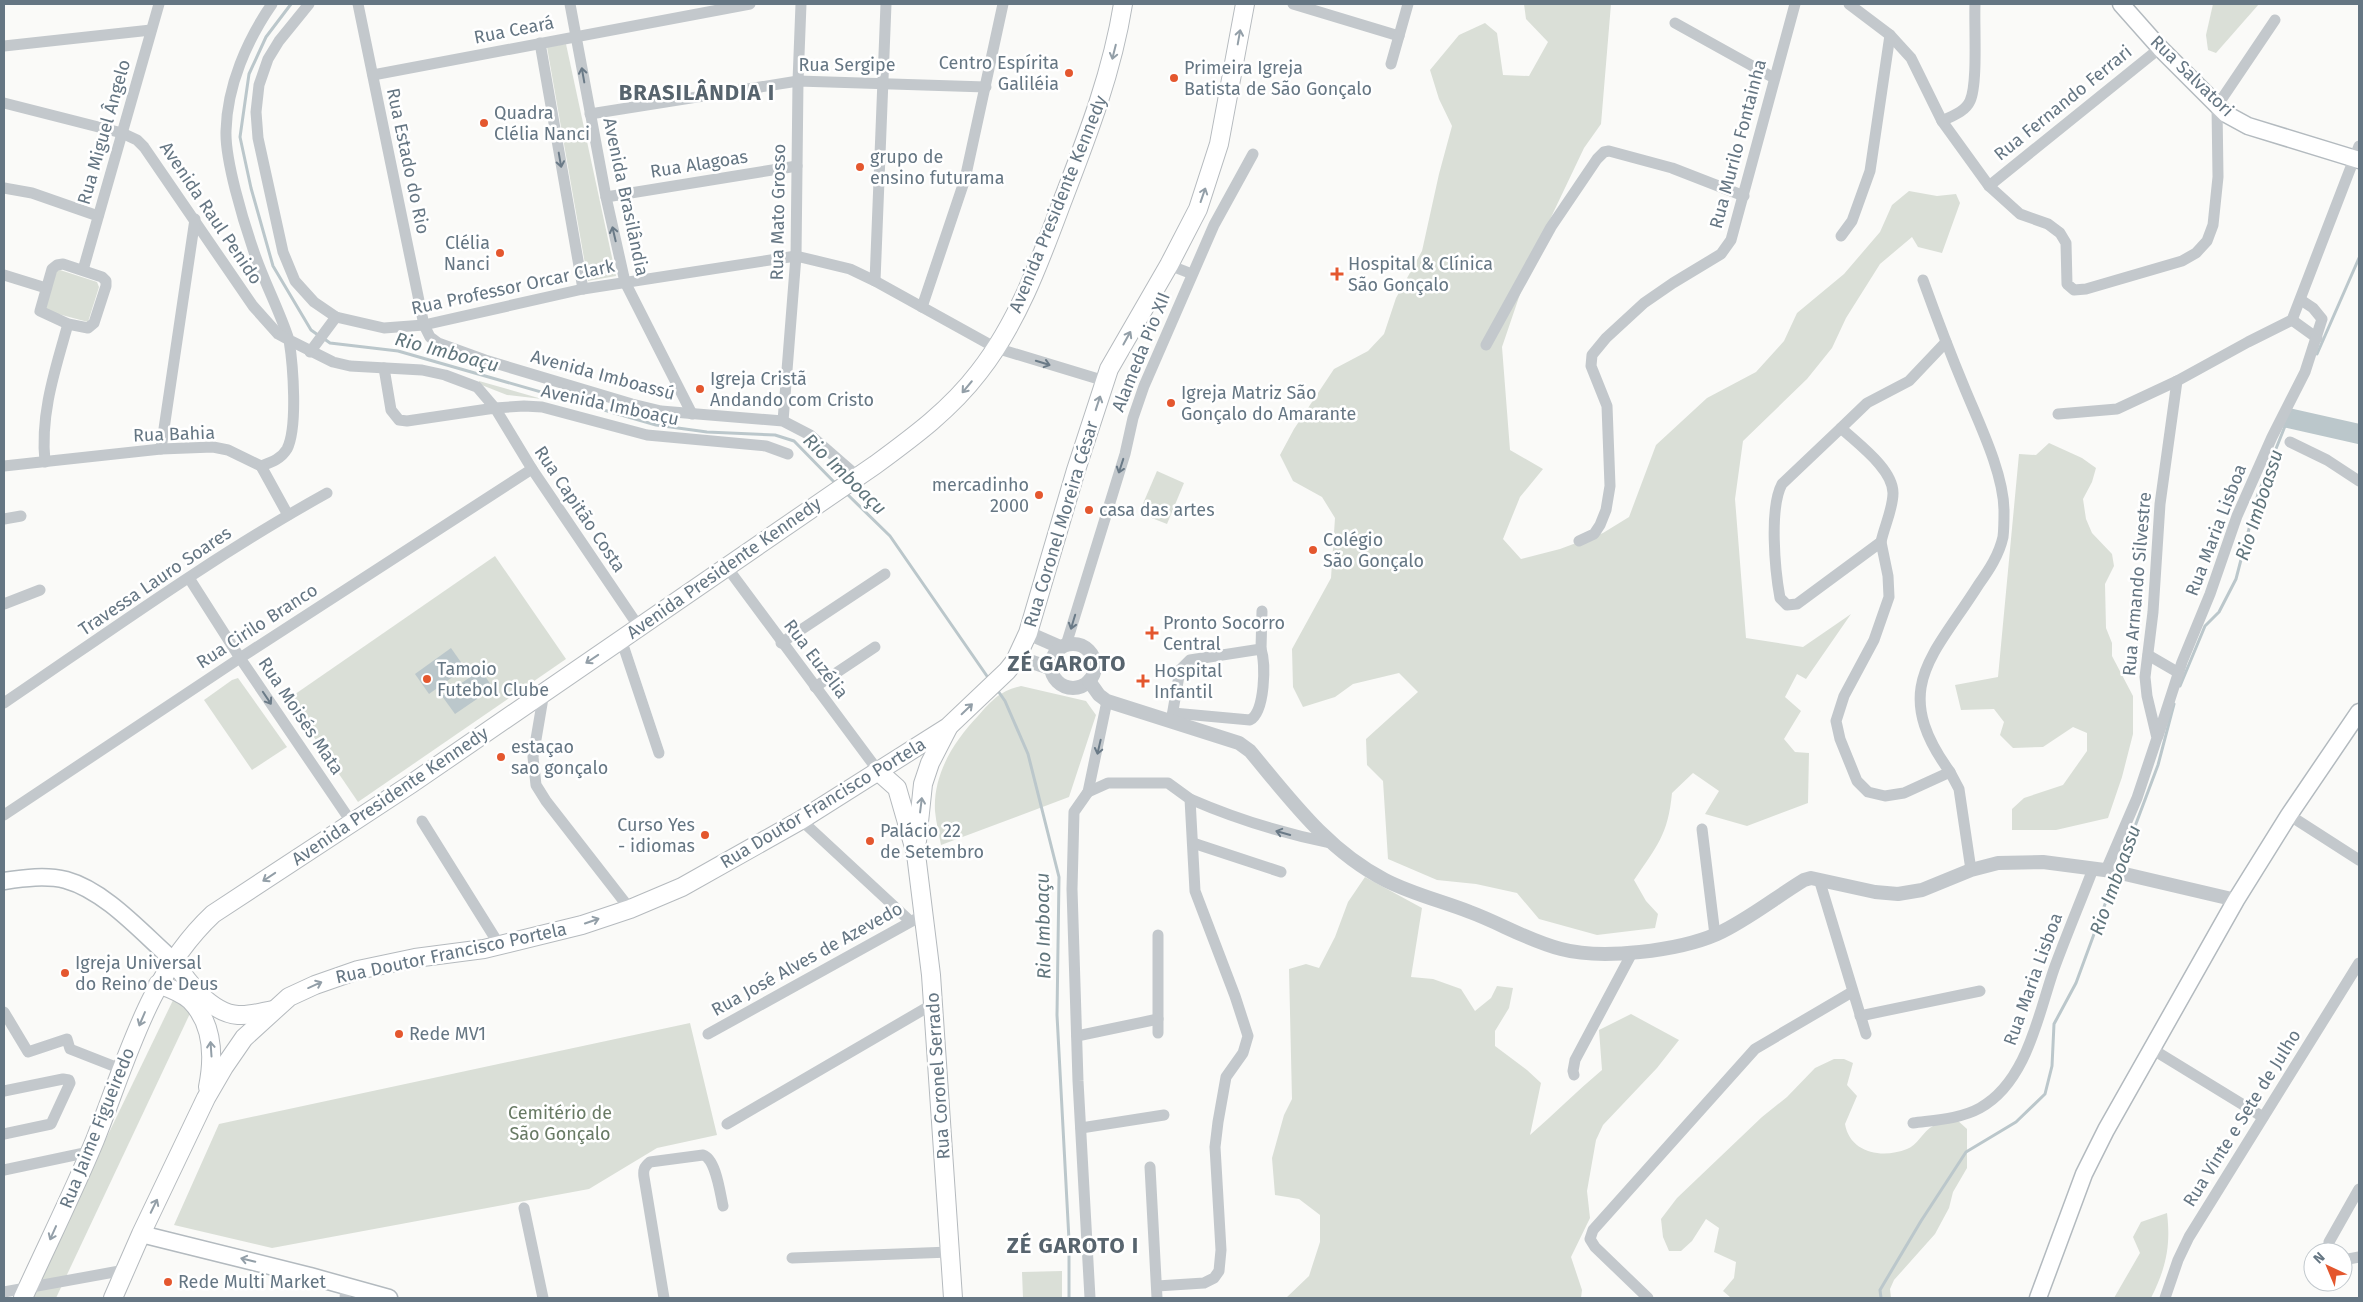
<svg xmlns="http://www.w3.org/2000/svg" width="2363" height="1302" viewBox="0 0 2363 1302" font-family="'Fira Sans',sans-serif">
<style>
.green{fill:#dadfd7}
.water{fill:#bbc7cb}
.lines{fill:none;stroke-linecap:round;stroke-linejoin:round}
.stream{stroke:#bbc7cb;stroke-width:3}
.river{stroke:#bbc7cb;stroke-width:20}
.secondary-casing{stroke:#b3babf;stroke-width:19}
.primary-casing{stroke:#b5babe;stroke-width:20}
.minor{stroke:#c3c8cc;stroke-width:11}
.tertiary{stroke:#c3c8cc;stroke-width:14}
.secondary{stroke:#fff;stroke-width:16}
.primary{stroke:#fff;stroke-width:18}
.oneway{stroke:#939fa8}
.oneway2{stroke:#6a7a87}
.poi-dot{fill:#e4572e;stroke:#fff;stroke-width:2}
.labels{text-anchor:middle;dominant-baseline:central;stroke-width:5;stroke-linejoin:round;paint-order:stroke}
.street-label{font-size:18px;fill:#657683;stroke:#fff}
.poi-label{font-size:18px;fill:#657683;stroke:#fff;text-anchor:start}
.park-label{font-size:18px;fill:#687a64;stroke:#fff}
.water-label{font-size:19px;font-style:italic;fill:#60757c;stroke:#fff}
.district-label{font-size:22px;font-weight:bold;letter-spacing:1px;fill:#57646e;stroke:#fff}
</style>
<rect width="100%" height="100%" fill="#fafaf8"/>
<g class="green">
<path d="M1524,4H1611L1601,124L1584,148L1534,253L1502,347L1510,450L1543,469L1520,497L1503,539L1521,559L1560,549L1603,533L1629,517L1656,445L1707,398L1756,372L1784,341L1797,313L1844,274L1880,232L1892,205L1909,191L1937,196L1956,194L1960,203L1942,253L1918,247L1912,237L1880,264L1846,318L1832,348L1807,379L1743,441L1735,499L1746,638L1803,647L1851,614L1806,679L1797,674L1785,697L1801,711L1784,739L1795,752L1809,753L1808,803L1747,826L1705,814L1719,791L1693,773L1672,793C1668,835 1657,846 1634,880L1646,901L1658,914L1655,928L1597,935L1539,919L1517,893L1476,884L1437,880L1388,859L1383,781L1367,765L1366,739L1418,692L1399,673L1353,684L1335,697L1303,707L1293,687L1292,649L1331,578L1335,518L1322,497L1293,481L1280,455L1294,429L1334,369L1368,351L1384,334L1396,298L1422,251L1439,174L1452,126L1439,99L1430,70L1459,35L1485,23L1497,33L1503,75L1529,76L1548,42L1526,19Z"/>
<path d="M2213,4H2259L2216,53L2208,50L2206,35Z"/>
<path d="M566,44L616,276L588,281L547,47Z"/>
<path d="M60,270L97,282L99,287L88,322L47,311L44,308L55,271Z"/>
<path d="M479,381L542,399L507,395L479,384Z"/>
<path d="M2049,443L2082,458L2096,468L2092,482L2083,499L2086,519L2092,533L2112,554L2114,566L2105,584L2106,628L2112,643V656L2133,696V734L2122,777L2108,818L2056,830H2012V809L2024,798L2063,785L2087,751V733L2073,727L2043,747L2013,748L2000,735L2004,722L1994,709L1961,710L1955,685L1998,677L2019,454L2036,455Z"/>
<path d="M1157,471L1184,483L1167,524L1139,513Z"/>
<path d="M495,556L566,659L358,802L288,699Z"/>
<path d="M238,678L287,747L252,770L204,700L232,680Z"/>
<path d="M1021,686L1086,701L1096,715L1069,797L941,845C939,834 936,822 935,811C933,774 954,741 978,716C992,700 1000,691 1021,686Z"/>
<path d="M1365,877L1422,908L1411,977L1433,979L1461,989L1475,1011L1491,998L1497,986L1513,988L1509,1008L1495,1031V1046L1527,1070L1541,1083L1530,1135C1554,1114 1577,1091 1602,1070L1599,1030L1631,1014L1679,1040L1657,1068L1603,1125L1596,1140L1587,1191L1590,1218L1571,1257L1582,1290L1581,1298H1286L1309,1276L1320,1242V1215L1299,1199L1275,1195L1272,1158L1284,1115L1292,1099L1289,969L1306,964L1319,968L1335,937L1348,902Z"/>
<path d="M176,994L194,1005L56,1298H29Z"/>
<path d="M690,1023L717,1135L657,1148L589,1189L272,1248L174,1225L219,1124Z"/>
<path d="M1834,1059H1844L1853,1063L1847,1085L1857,1096L1845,1124C1850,1153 1882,1159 1907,1149C1917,1146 1923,1131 1933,1126C1940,1123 1949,1121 1956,1119L1967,1129V1168L1953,1192L1949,1208L1935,1234L1894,1280L1890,1289L1891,1298L1730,1297L1723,1291L1734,1278L1736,1262L1714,1252L1719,1228L1706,1219L1692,1241L1681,1251H1669L1663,1237L1661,1219L1677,1198L1762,1117L1787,1097L1815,1068Z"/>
<path d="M2167,1213C2171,1246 2166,1268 2151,1298H2114L2140,1253L2133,1237L2141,1222Z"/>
<path d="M1062,1271V1298H1023L1022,1272Z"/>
</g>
<g class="water">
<path d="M451,648L465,668L429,694L415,674Z"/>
<path d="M481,670L493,688L455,714L442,696Z"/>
</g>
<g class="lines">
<g class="stream">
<path d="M291,4L266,37L249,74L240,137L251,188L273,266L311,330L318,335"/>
<path d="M323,338L330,343L398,351L656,425L707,432L775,435L794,441L837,485"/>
<path d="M2317,354L2359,258"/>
<path d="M846,493L890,536L989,679"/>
<path d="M2180,686L2205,626L2219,612L2236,579L2258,494L2289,416"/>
<path d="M996,688L1005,701L1028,754L1059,877L1057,1015L1069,1240V1298"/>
<path d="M2119,869L2158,765L2174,704"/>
<path d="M1881,1298L1880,1290L1921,1221L1966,1152L2016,1122L2045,1094L2052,1066L2054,1024L2076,983L2115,877"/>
</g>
<path class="river" d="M2288,418L2359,434"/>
<g class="secondary-casing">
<g id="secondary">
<path d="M2121,4L2160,48L2226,114L2248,126L2359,160"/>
<path d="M4,881C24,878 46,875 66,880C106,891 143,934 174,961"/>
<path d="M141,1234L310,1276L389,1298"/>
<path d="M2038,1298L2084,1174L2106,1130L2236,900L2289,815L2359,712"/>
</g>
</g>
<g class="primary-casing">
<g id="primary">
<path d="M879,772L897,788L916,854L931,975L953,1298"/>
<path d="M917,841L923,784L930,763L948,728"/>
<path d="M174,961C187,982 211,1013 238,1015C250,1016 262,1012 273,1010"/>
<path d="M158,984C169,988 181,992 190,1000C213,1023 214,1057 208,1087"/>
<path d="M23,1298C47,1245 73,1193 95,1140C127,1060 148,975 213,914L411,784L875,465C913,437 950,410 979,372C1018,322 1040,261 1062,202C1087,137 1112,73 1123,4"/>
<path d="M113,1298L141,1234L206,1098L224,1067L244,1038L289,997L315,985L358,970L415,958L484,949L582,925L630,909L682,887L801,820L948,727L1007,671L1015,661L1028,633L1076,470L1109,369L1169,265L1198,209L1219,144L1245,4"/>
</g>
</g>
<g class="minor">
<path d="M272,4C247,40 227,86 226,131C225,160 243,220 253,249C263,280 279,309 289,340L333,362L350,366L422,370L445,375L477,387L495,408L524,406L542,407L647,435L766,446L788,454"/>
<path d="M309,4L279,41L268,59L259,85L256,112L258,138L283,252L295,281L314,302L336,317L384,328L424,325L583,289L796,256L850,269L875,281L996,348L1105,381"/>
<path d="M358,4L424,325L430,337L438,343L485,360L632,404L661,411L783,421L810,435L857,476"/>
<path d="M570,4L606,197L625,282L692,414"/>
<path d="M1293,4L1399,36"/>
<path d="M1849,4L1890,35L1911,58L1942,121L1989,186L2020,214L2048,224L2060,233L2066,243L2067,284L2074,290L2086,289L2182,261L2196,253L2207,241L2213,225L2218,177L2217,106L2275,20"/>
<path d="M1675,23L1774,78"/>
<path d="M540,43L583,289"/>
<path d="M4,46L151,30"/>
<path d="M1391,64L1408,4"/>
<path d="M373,75L750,4"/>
<path d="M4,103L122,133L137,140L144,147L253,306L278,334L289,340C293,365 298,427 287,449C281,459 272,462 261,466L228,450L213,447L161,449L4,466"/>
<path d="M590,114L798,81L986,87"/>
<path d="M1942,121C1952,116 1965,112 1970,101C1978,84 1974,26 1975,4"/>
<path d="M1989,186L2160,48"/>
<path d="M4,188L32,193L98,216"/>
<path d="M606,197L797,166"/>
<path d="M1841,236L1852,221L1870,171L1890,35"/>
<path d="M63,264L102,277L106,281V286L94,323L88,328L68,324L40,311L52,269L57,265Z"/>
<path d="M1169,265L1192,274"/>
<path d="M83,270L159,4"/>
<path d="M4,275L46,288"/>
<path d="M1923,280C1936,316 1950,353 1965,389C1979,423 2004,474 2004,511C2004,519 2004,529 2003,537C1999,555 1989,570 1979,584C1933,657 1889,688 1950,772"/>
<path d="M875,281L886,4"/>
<path d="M922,307L965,179L1003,4"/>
<path d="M2292,320L2317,338"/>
<path d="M1486,345L1551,227L1597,159L1604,152L1609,151L1672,168L1744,196"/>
<path d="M310,352L336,317"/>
<path d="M384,368L391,410L399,420L407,421L495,408L532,469L639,627"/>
<path d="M2058,414L2117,409L2177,381L2248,342L2292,320L2359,146"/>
<path d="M783,421L796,256L798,81L801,4"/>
<path d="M1841,428L1782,484C1769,508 1775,571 1780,598L1787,605L1797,604L1881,542L1888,576L1889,597L1874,640L1844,696L1836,721L1840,739L1857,781L1868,792L1885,796L1904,793L1950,772L1959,789L1971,870"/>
<path d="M2290,442L2327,460L2359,481"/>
<path d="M161,449L195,219"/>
<path d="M45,462C40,414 55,370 68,324"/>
<path d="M261,466L288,515"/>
<path d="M4,519L21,516"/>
<path d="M1579,541L1594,534L1600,525L1606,510L1610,486L1607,406L1591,366L1592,355L1606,338L1644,303L1673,283L1721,254L1731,240L1795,4"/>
<path d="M1881,542C1884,527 1893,509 1893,493C1893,469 1858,444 1841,428L1867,403L1909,381L1946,342"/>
<path d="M726,566L879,772"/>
<path d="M189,578L240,658L352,823"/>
<path d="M4,604L40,590"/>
<path d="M621,639L659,753"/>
<path d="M781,643L885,574"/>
<path d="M1066,645L1125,454L1133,418L1144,386L1214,225L1253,154"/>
<path d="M2148,655L2179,673"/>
<path d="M815,687L875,647"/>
<path d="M544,692L533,757L536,785L546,801L630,909"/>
<path d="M4,703C110,631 215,555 327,493"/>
<path d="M1173,713L1250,720C1265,712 1266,664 1261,649"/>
<path d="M1171,722L1180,670L1190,660L1261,649L1262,611"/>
<path d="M2158,736L2182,662L2210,594L2237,516L2272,437L2305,372L2322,319L2313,308L2301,300"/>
<path d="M1088,792L1108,783H1168L1190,799L1195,891L1235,996L1248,1036L1243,1053L1226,1077L1218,1122L1215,1147L1221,1250L1219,1271L1214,1278L1204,1283L1157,1286"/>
<path d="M1190,799C1236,819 1281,833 1331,843"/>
<path d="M4,815L240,658L532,469"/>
<path d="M2289,815L2359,860"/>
<path d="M801,820L910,921"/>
<path d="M422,821L500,946"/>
<path d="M1702,829L1715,935"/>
<path d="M1193,843L1281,872"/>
<path d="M2106,870L2137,798L2157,738L2147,696L2145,677L2153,612L2160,504L2177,381"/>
<path d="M1819,879L1866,1034"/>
<path d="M1158,935V1033"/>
<path d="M4,1012L28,1052L67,1039L70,1049L121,1069"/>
<path d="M1860,1016L1980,991"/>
<path d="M708,1034L923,915"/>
<path d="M1077,1036L1158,1019"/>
<path d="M2152,1049L2263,1117"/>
<path d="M1574,1075L1573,1071L1575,1060L1632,953"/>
<path d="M4,1091L63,1079L69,1080L70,1083L51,1124L4,1134"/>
<path d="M1913,1123C1935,1120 1960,1119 1980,1108C2027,1082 2038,1015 2054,969C2066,936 2080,903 2093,869"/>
<path d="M727,1124L933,1004"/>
<path d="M1081,1128L1164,1115"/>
<path d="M1150,1167L1157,1298"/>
<path d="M4,1170L89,1152"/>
<path d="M524,1208L543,1298"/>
<path d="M2328,1252L2329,1242L2359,1189"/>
<path d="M792,1258L950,1252"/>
<path d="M2343,1260L2359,1257"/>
<path d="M4,1292L125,1270"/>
<path d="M345,1298L346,1287"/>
<path d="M664,1298L644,1177C643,1170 644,1167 650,1162L703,1155C716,1159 720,1193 723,1206"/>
<path d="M1090,1298L1078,1081L1072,889L1074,812L1088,792L1107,701"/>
<path d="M1648,1298L1595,1247L1590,1239L1593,1230L1755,1049L1852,992"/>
<path d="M2165,1298L2178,1260L2189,1237L2359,963"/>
</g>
<g class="tertiary">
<path d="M1028,633L1060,647"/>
<circle cx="1073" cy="666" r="22"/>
<path d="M1015,661L1032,662L1050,668"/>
<path d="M1089,681L1099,695L1107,701L1239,743L1250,751C1290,799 1328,851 1385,880C1412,894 1442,901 1470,912C1500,923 1529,941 1561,949C1602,960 1678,951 1717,934C1746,921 1776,897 1804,880L1811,878L1875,892L1898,894L1922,890L1971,870L1998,863L2043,862L2112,871L2236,900"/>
</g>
<use href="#secondary" class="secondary"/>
<use href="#primary" class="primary"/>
</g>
<defs><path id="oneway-shaft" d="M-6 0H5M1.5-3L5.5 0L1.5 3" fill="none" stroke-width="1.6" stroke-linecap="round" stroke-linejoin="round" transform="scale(1.25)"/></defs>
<g class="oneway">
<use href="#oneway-shaft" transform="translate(1239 37) rotate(-80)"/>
<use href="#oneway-shaft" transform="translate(1114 52) rotate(104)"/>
<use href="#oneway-shaft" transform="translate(1203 195) rotate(-71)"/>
<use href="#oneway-shaft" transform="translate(1127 338) rotate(-61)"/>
<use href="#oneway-shaft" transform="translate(967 387) rotate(130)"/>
<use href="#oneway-shaft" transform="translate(1098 403) rotate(-72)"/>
<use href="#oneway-shaft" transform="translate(592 659) rotate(146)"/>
<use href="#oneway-shaft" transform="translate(967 709) rotate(-44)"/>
<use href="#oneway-shaft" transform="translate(921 805) rotate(-83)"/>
<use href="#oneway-shaft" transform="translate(269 877) rotate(146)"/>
<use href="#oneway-shaft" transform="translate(592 921) rotate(-19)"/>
<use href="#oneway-shaft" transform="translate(315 985) rotate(-24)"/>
<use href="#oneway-shaft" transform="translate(142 1019) rotate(113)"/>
<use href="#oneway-shaft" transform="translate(211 1049) rotate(-94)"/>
<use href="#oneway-shaft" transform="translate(154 1206) rotate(-64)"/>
<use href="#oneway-shaft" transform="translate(53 1233) rotate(114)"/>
<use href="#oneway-shaft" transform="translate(248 1260) rotate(-166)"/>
</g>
<g class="oneway2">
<use href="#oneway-shaft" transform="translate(583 75) rotate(-100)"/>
<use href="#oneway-shaft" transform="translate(560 160) rotate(80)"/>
<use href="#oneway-shaft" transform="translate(614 234) rotate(-103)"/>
<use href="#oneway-shaft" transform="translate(1043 363) rotate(17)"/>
<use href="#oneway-shaft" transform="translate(1121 466) rotate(108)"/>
<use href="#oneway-shaft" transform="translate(1073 622) rotate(107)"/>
<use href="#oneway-shaft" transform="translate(267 698) rotate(56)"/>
<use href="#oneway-shaft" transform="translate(1099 747) rotate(103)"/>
<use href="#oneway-shaft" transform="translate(1283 833) rotate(-164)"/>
</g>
<g class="poi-dot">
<circle cx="1069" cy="73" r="5"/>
<circle cx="1174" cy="78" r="5"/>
<circle cx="484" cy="123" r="5"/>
<circle cx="860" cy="167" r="5"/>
<circle cx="500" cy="253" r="5"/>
<path d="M1334.5 266.5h5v5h5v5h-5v5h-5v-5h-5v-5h5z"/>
<circle cx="700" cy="389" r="5"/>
<circle cx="1171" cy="403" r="5"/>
<circle cx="1039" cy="495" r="5"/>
<circle cx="1089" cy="510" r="5"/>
<circle cx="1313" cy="550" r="5"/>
<path d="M1149.5 625.5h5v5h5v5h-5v5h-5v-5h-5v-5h5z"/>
<circle cx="427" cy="679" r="5"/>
<path d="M1140.5 673.5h5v5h5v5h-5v5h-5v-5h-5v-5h5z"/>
<circle cx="501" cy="757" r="5"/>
<circle cx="705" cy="835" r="5"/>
<circle cx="870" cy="841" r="5"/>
<circle cx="65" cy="973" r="5"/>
<circle cx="399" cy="1034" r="5"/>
<circle cx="168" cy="1282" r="5"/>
</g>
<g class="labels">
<g class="street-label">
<text transform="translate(514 30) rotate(-11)">Rua Ceará</text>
<text x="847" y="65">Rua Sergipe</text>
<text transform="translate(2192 76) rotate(44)">Rua Salvatori</text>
<text transform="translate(2063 103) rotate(-39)">Rua Fernando Ferrari</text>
<text transform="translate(104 132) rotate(-74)">Rua Miguel Ângelo</text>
<text transform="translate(1738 144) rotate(-75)">Rua Murilo Fontainha</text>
<text transform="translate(408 161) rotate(78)">Rua Estado do Rio</text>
<text transform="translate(699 164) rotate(-9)">Rua Alagoas</text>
<text transform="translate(626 197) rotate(78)">Avenida Brasilândia</text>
<text transform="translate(1058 204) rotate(-68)">Avenida Presidente Kennedy</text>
<text transform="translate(778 212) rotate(-89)">Rua Mato Grosso</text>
<text transform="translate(211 213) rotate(56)">Avenida Raul Penido</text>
<text transform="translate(513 287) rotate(-12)">Rua Professor Orcar Clark</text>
<text transform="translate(1141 352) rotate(-68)">Alameda Pio XII</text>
<text transform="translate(603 375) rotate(15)">Avenida Imboassú</text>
<text transform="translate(610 405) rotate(12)">Avenida Imboaçu</text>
<text transform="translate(174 434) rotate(-2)">Rua Bahia</text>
<text transform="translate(580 509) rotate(56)">Rua Capitão Costa</text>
<text transform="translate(1061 524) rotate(-73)">Rua Coronel Moreira César</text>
<text transform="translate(2216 530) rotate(-69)">Rua Maria Lisboa</text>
<text transform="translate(724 568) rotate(-35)">Avenida Presidente Kennedy</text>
<text transform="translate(155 581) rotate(-34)">Travessa Lauro Soares</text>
<text transform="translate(2137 584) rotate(-85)">Rua Armando Silvestre</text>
<text transform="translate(257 626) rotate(-33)">Rua Cirilo Branco</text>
<text transform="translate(816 659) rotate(53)">Rua Euzélia</text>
<text transform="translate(301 716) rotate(56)">Rua Moisés Mata</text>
<text transform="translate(390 796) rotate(-34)">Avenida Presidente Kennedy</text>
<text transform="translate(823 803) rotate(-31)">Rua Doutor Francisco Portela</text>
<text transform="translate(451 953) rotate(-12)">Rua Doutor Francisco Portela</text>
<text transform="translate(807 959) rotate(-29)">Rua José Alves de Azevedo</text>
<text transform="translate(2033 979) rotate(-70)">Rua Maria Lisboa</text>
<text transform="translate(938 1076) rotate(-94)">Rua Coronel Serrado</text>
<text transform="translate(2242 1118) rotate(-58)">Rua Vinte e Sete de Julho</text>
<text transform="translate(97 1128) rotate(-68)">Rua Jaime Figueiredo</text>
</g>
<g class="poi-label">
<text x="1059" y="63" text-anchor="end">Centro Espírita<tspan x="1059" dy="21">Galiléia</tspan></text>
<text x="1184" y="68">Primeira Igreja<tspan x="1184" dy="21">Batista de São Gonçalo</tspan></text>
<text x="494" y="113">Quadra<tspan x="494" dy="21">Clélia Nanci</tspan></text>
<text x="870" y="157">grupo de<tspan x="870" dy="21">ensino futurama</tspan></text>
<text x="490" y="243" text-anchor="end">Clélia<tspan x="490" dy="21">Nanci</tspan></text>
<text x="1348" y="264">Hospital &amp; Clínica<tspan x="1348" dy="21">São Gonçalo</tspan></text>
<text x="710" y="379">Igreja Cristã<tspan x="710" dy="21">Andando com Cristo</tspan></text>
<text x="1181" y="393">Igreja Matriz São<tspan x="1181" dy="21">Gonçalo do Amarante</tspan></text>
<text x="1029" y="485" text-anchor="end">mercadinho<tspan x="1029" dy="21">2000</tspan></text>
<text x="1099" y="510">casa das artes</text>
<text x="1323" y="540">Colégio<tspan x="1323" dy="21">São Gonçalo</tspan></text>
<text x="1163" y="623">Pronto Socorro<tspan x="1163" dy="21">Central</tspan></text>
<text x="437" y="669">Tamoio<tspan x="437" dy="21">Futebol Clube</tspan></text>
<text x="1154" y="671">Hospital<tspan x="1154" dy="21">Infantil</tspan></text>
<text x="511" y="747">estaçao<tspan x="511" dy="21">sao gonçalo</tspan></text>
<text x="695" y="825" text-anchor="end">Curso Yes<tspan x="695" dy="21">- idiomas</tspan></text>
<text x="880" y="831">Palácio 22<tspan x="880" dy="21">de Setembro</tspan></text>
<text x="75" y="963">Igreja Universal<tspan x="75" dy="21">do Reino de Deus</tspan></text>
<text x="409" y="1034">Rede MV1</text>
<text x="178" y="1282">Rede Multi Market</text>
</g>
<g class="park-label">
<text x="560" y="1113">Cemitério de<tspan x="560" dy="21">São Gonçalo</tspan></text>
</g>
<g class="water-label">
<text transform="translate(447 352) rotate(15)">Rio Imboaçu</text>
<text transform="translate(845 474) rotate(44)">Rio Imboaçu</text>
<text transform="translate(2259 505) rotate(-72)">Rio Imboassu</text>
<text transform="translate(2115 880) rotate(-70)">Rio Imboassu</text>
<text transform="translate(1043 926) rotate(-91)">Rio Imboaçu</text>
</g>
<g class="district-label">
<text x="697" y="92">BRASILÂNDIA I</text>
<text x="1067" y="663">ZÉ GAROTO</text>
<text x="1073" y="1245">ZÉ GAROTO I</text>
</g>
</g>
<rect width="2363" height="1302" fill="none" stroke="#657683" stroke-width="10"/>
<g transform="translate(2328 1267) rotate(316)"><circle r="24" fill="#ffffff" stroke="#c1c8cd"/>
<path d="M0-4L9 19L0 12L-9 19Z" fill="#e4572e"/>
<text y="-8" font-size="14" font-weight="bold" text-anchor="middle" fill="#657683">N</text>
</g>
</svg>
